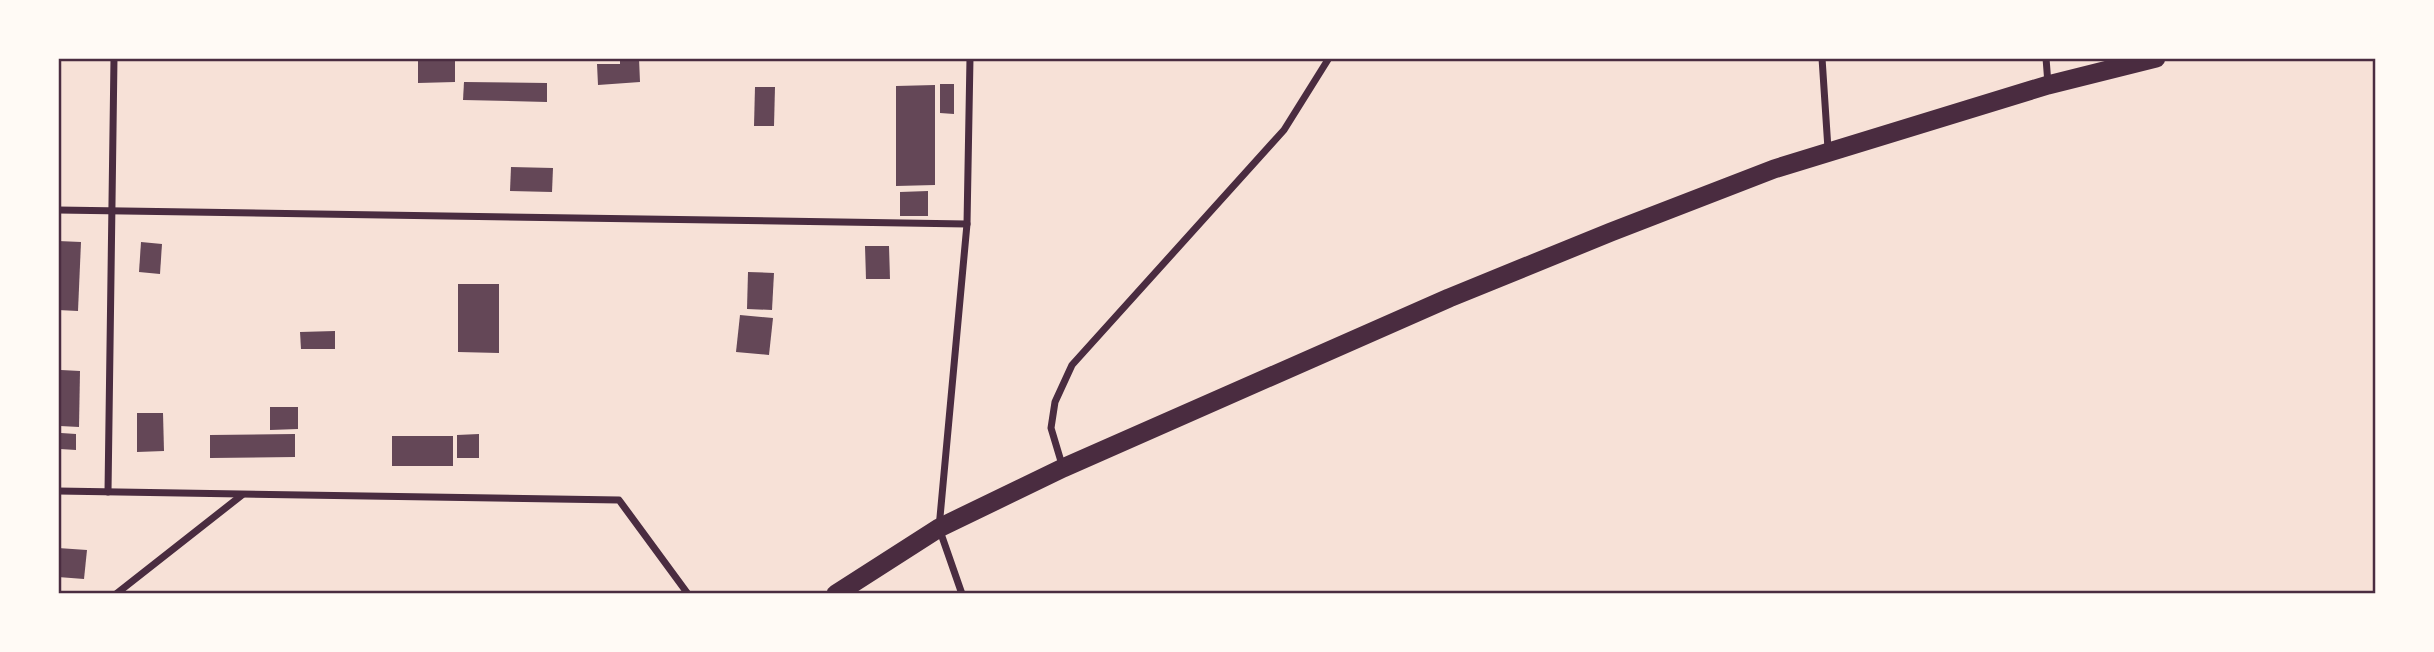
<svg xmlns="http://www.w3.org/2000/svg" width="2434" height="652" viewBox="0 0 2434 652" font-family="Lato,sans-serif">
<style>
.building{fill:#644757}
.lines{fill:none;stroke-linecap:round;stroke-linejoin:round}
.minor{stroke:#4a2c40;stroke-width:7}
.trunk{stroke:#4a2c40;stroke-width:19}
.neatline{fill:none;stroke:#4a2c40;stroke-width:2.5}
</style>
<rect width="100%" height="100%" fill="#f7e1d7"/>
<g class="building">
<path d="M418,58H455V82L418,83Z"/>
<path d="M620,58H639L640,82L598,85L597,64H620Z"/>
<path d="M464,82L547,83V102L463,100Z"/>
<path d="M940,84H954V114L940,113Z"/>
<path d="M935,85V185L896,186V86Z"/>
<path d="M755,87H775L774,126H754Z"/>
<path d="M511,167L553,168L552,192L510,191Z"/>
<path d="M928,191V216H900V192Z"/>
<path d="M58,241L81,242L78,311L58,310Z"/>
<path d="M141,242L162,244L160,274L139,272Z"/>
<path d="M865,246H889L890,279H866Z"/>
<path d="M748,272L774,273L772,310L747,309Z"/>
<path d="M458,284H499V353L458,352Z"/>
<path d="M740,315L773,318L769,355L736,352Z"/>
<path d="M335,331V349H301L300,332Z"/>
<path d="M61,370L80,371L79,427L60,426Z"/>
<path d="M270,407H298V429L270,430Z"/>
<path d="M137,413H163L164,451L137,452Z"/>
<path d="M61,433L76,434V450L60,449Z"/>
<path d="M295,434V457L210,458V435Z"/>
<path d="M479,434V458H457V435Z"/>
<rect x="392" y="436" width="61" height="30"/>
<path d="M58,548L87,550L84,579L58,577Z"/>
</g>
<g class="lines">
<g class="minor">
<path d="M1822,58L1828,149"/>
<path d="M2046,58L2048,84"/>
<path d="M58,210L967,224"/>
<path d="M1063,468L1051,428L1055,402L1072,365L1284,130L1329,58"/>
<path d="M58,491L619,500L688,594"/>
<path d="M108,492L114,58"/>
<path d="M116,594L242,495"/>
<path d="M962,594L939,528L967,224L970,58"/>
</g>
<path class="trunk" d="M836,594L939,528L1063,468L1449,298L1611,232L1774,169L2048,85L2156,58"/>
</g>
<rect width="2434" height="652" fill="none" stroke="#fffaf5" stroke-width="119"/>
<rect x="60" y="60" width="2314" height="532" class="neatline"/>
</svg>
